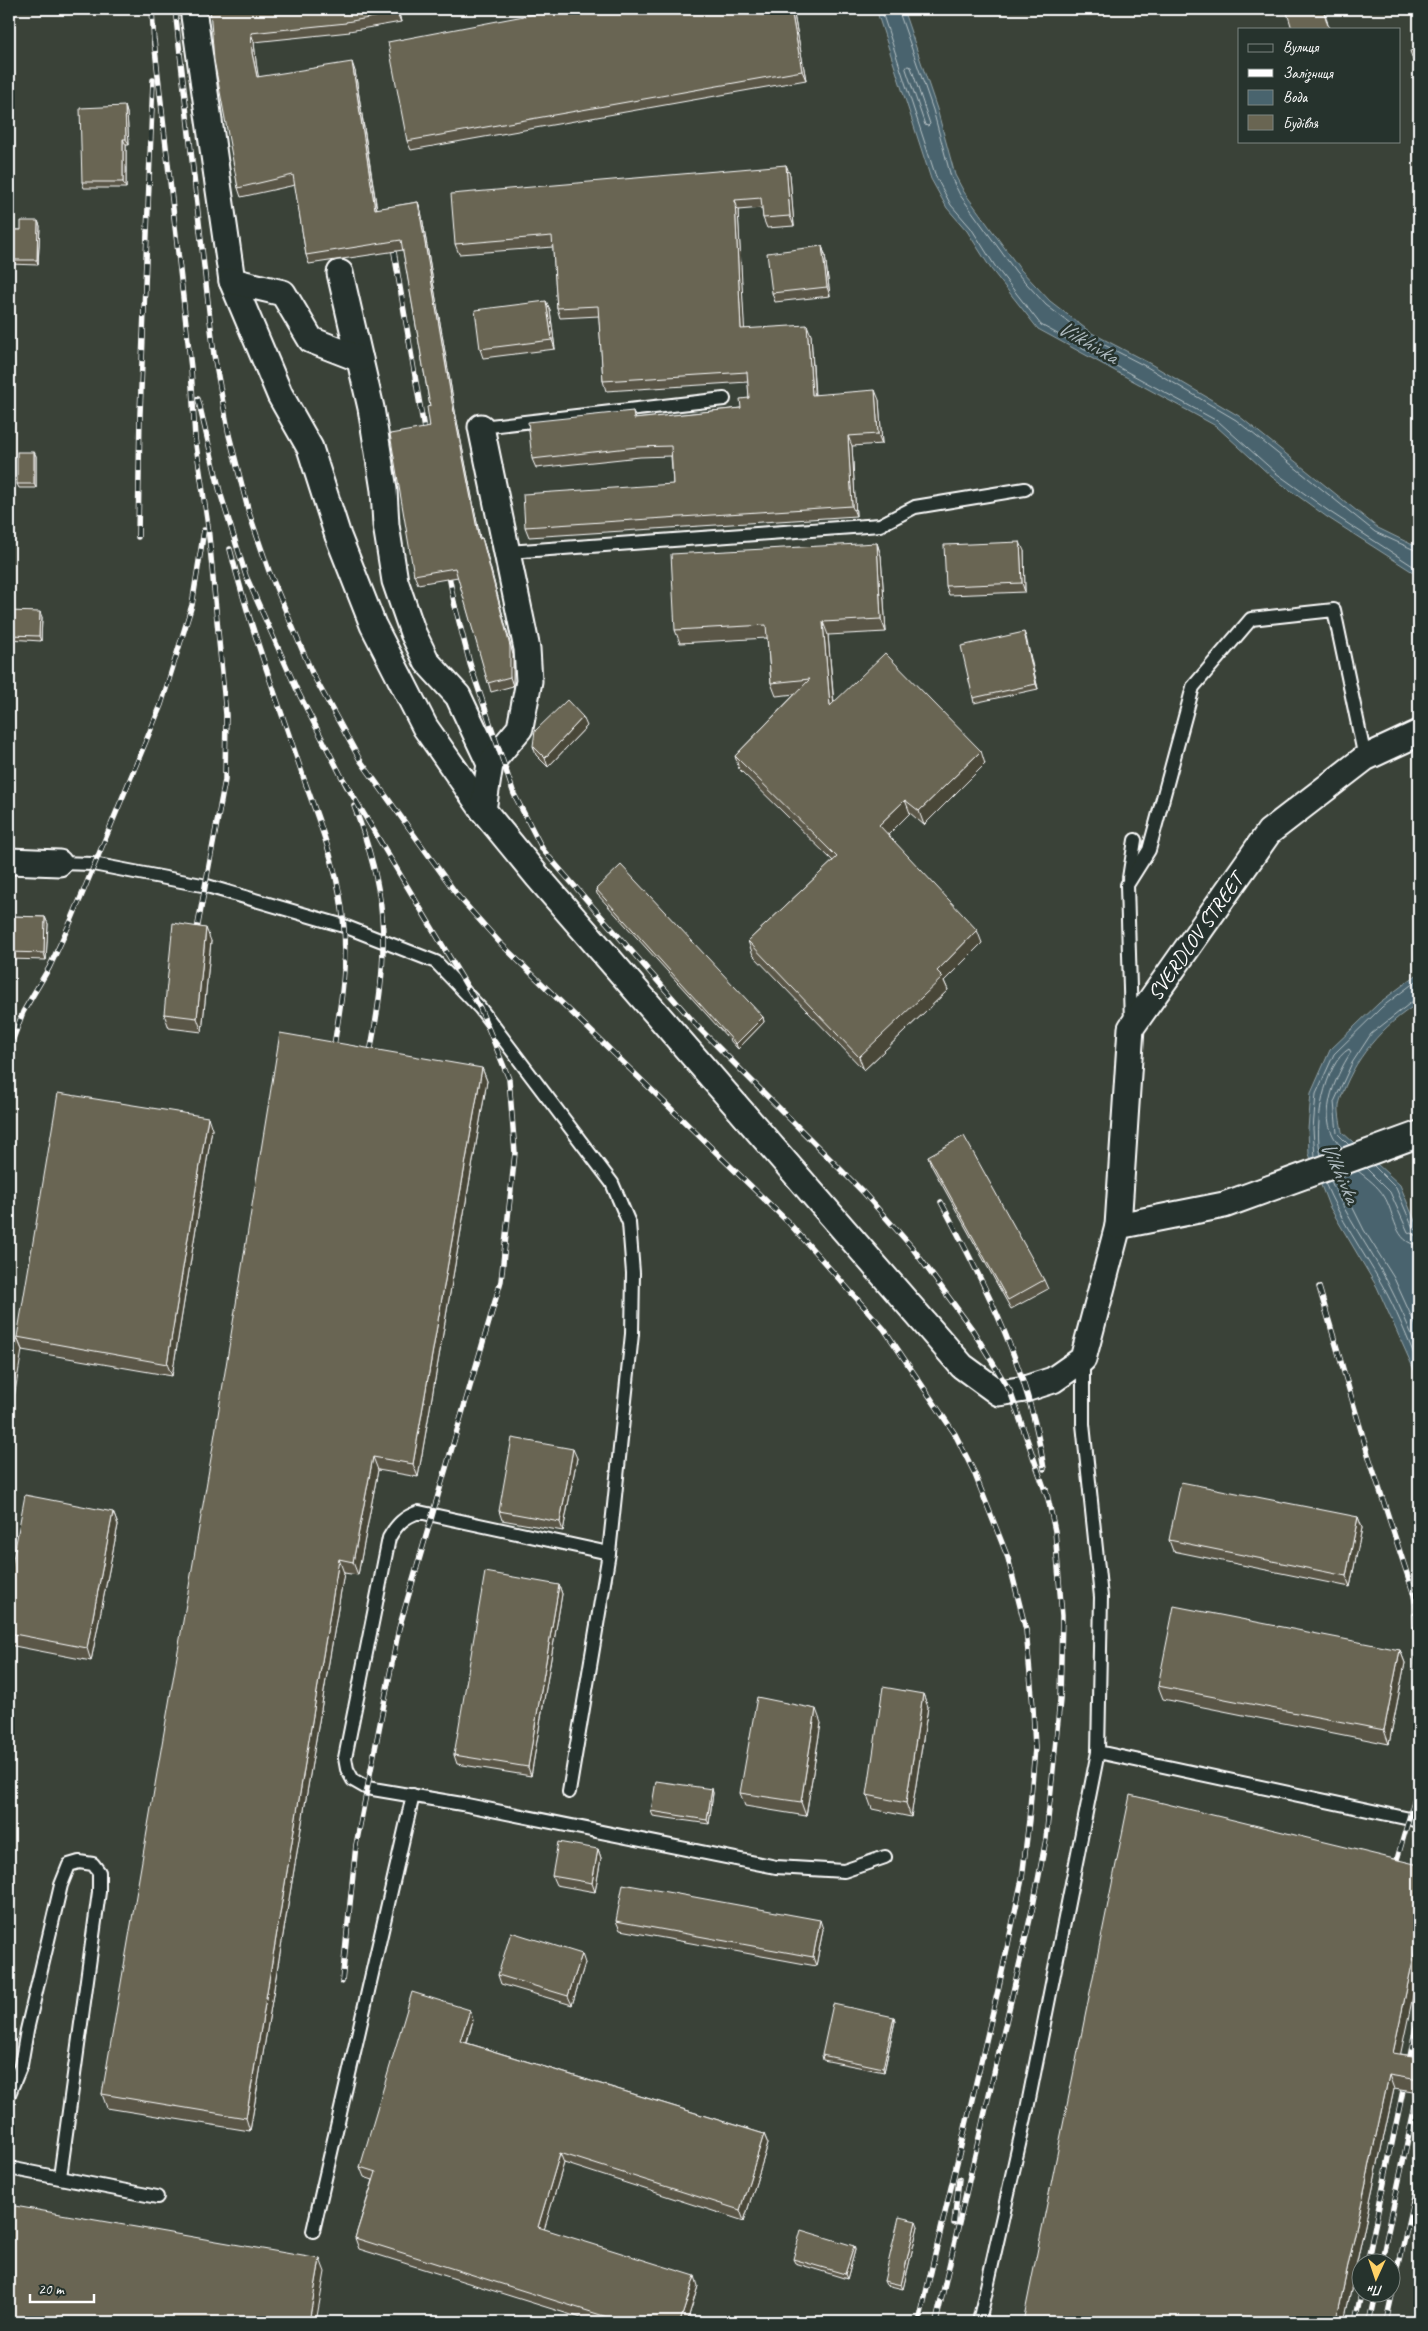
<svg xmlns="http://www.w3.org/2000/svg" width="1428" height="2331" viewBox="0 0 1428 2331" font-family="Caveat,sans-serif">
<style>
.water{fill:#49646e;stroke:#92a2a8}
.lines{fill:none;stroke-linecap:round;stroke-linejoin:round}
.shore{stroke:#b6c1c5;stroke-width:1}
.lane-casing{stroke:#fff;stroke-width:16}
.street-casing{stroke:#fff;stroke-width:29}
.lane{stroke:#26332d;stroke-width:12}
.street{stroke:#26332d;stroke-width:25}
.rail-casing{stroke:#fff;stroke-width:5.5}
.rail{stroke:#26332d;stroke-width:4;stroke-dasharray:11;stroke-linecap:butt}
.wall{fill:#5a5747;stroke:#fff}
.shaded-wall{fill:#4a4739;stroke:#fff}
.building{fill:#696552;stroke:#fff}
.labels{text-anchor:middle;dominant-baseline:central;stroke-width:5;stroke-linejoin:round;paint-order:stroke}
.street-label{font-size:21px;fill:#fff;stroke:#26332d}
.water-label{font-size:22px;font-style:italic;fill:#adb9be;stroke:#26332d}
</style>
<rect width="100%" height="100%" fill="#3a4238"/>
<filter id="ink" filterUnits="userSpaceOnUse"><feTurbulence type="fractalNoise" baseFrequency=".02" numOctaves="2"/><feDisplacementMap in="SourceGraphic" scale="10" xChannelSelector="R" yChannelSelector="G"/><feConvolveMatrix kernelMatrix="1 2 1 2 8 2 1 2 1" color-interpolation-filters="sRGB"/></filter>
<g filter="url(#ink)">
<g class="water">
<path d="M876,9H903L937,109L955,175L964,192L1020,269L1050,301L1090,332L1149,363L1239,416L1378,528L1419,548V576L1327,517L1272,477L1216,426L1038,329L991,269L967,231L947,208L931,179Z"/>
<path d="M1419,973V1003C1383,1024 1352,1061 1340,1101C1337,1109 1341,1123 1342,1132L1400,1185L1419,1231V1381L1377,1287L1329,1206L1309,1154L1308,1129L1311,1093L1330,1050L1379,1003Z"/>
</g>
<g class="lines">
<g class="shore">
<path d="M881,9L936,177L951,205L971,228L995,266L1041,325L1219,422L1276,473L1330,512L1419,570"/>
<path d="M898,9L933,110L951,177L960,195L1016,272L1046,305L1087,336L1147,367L1236,420L1375,532L1419,552"/>
<path d="M908,66L911,67L930,124L928,126L925,125L906,69Z"/>
<path d="M1349,1145L1337,1133L1334,1102L1352,1063L1371,1034L1413,1001L1419,999"/>
<path d="M1321,1155C1313,1129 1324,1063 1349,1049L1351,1052C1334,1079 1314,1122 1342,1147"/>
<path d="M1315,1157L1313,1129L1316,1094L1334,1054L1382,1007L1419,979"/>
<path d="M1373,1165L1396,1188L1413,1228L1419,1231"/>
<path d="M1366,1168L1390,1192L1408,1232L1419,1237"/>
<path d="M1358,1171C1367,1178 1378,1186 1384,1196C1395,1213 1394,1244 1419,1245"/>
<path d="M1338,1178L1364,1230L1394,1278L1419,1333"/>
<path d="M1331,1181C1346,1217 1369,1247 1387,1281C1399,1304 1409,1328 1419,1351"/>
<path d="M1325,1183C1340,1219 1362,1250 1381,1283C1396,1309 1408,1339 1419,1367"/>
</g>
<g class="lane-casing">
<g id="lane">
<path d="M481,427L724,399"/>
<path d="M508,552L880,525L915,507L1025,489"/>
<path d="M59,863L93,864L207,886L344,926L436,962L480,1008L612,1183L629,1223L633,1273L632,1334L609,1553L569,1792"/>
<path d="M1129,878L1135,840"/>
<path d="M1131,1023L1127,885L1149,850L1193,687L1251,619L1334,610L1365,758"/>
<path d="M1083,1359V1424L1101,1597L1098,1752L1419,1821"/>
<path d="M609,1553L419,1512C404,1517 397,1524 389,1538L345,1758L347,1769L353,1780L367,1788L462,1804L776,1867L844,1871L885,1857"/>
<path d="M9,2094L21,2065L27,2030L61,1885L69,1865L79,1862L93,1864L99,1872V1892L60,2177"/>
<path d="M9,2168L157,2197"/>
<path d="M313,2231L413,1795"/>
<path d="M979,2322L1027,2109L1098,1752"/>
</g>
</g>
<g class="street-casing">
<g id="street">
<path d="M193,9L232,281L280,395L310,448L338,536L373,625L425,727L483,810"/>
<path d="M340,273L371,408L384,490L386,525L395,581L413,633L427,662L458,696L490,764"/>
<path d="M232,281L283,293L311,340L360,359"/>
<path d="M481,427L527,649L529,681L520,728L490,764L483,810L538,877L962,1366L999,1393L1025,1389L1053,1380L1083,1359L1118,1226L1224,1205L1419,1134"/>
<path d="M9,861L59,863"/>
<path id="s1" d="M1118,1226L1131,1028L1269,832L1365,758L1419,733"/>
</g>
</g>
<use href="#lane" class="lane"/>
<use href="#street" class="street"/>
<g class="rail-casing">
<g id="rail">
<path d="M152,9L154,45"/>
<path d="M175,9L214,355L229,435L249,513L269,571L312,673L360,760L458,896L501,944L788,1222L884,1329L955,1434L974,1472L1008,1558L1026,1630L1033,1707L1035,1748L1029,1820L1022,1879L999,1986L919,2322"/>
<path d="M154,40L191,368L195,438L208,526L226,715L225,780L196,935"/>
<path d="M394,252L426,441"/>
<path d="M198,399L220,492L246,576L297,690L347,787"/>
<path d="M138,537L140,414L153,80"/>
<path d="M230,549C250,628 279,704 305,782C322,829 341,878 344,928C347,969 340,1011 333,1051"/>
<path d="M447,565L454,602L470,664L514,794L543,850L698,1027L863,1192L911,1246L972,1329L1010,1391L1047,1496"/>
<path d="M354,806C367,840 379,880 382,917C386,964 378,1012 369,1058"/>
<path d="M9,1050L23,1012L49,968L71,921L161,705L192,605L204,530"/>
<path d="M941,1202C987,1288 1030,1373 1044,1469"/>
<path d="M1319,1287L1368,1454L1414,1595L1419,1623"/>
<path d="M1415,1615L1419,1692"/>
<path d="M1393,1873L1419,1784"/>
<path d="M342,1982L356,1845L399,1628L501,1281L515,1153L509,1079L480,1008L344,781"/>
<path d="M954,2223L959,2179"/>
<path d="M1367,2264L1419,2013"/>
<path d="M1381,2264L1419,2087"/>
<path d="M936,2322L1033,1906L1046,1839L1060,1700L1062,1616L1055,1531L1046,1489"/>
<path d="M1355,2322L1361,2294"/>
<path d="M1369,2322L1375,2294"/>
<path d="M1386,2322L1419,2175"/>
</g>
</g>
<use href="#rail" class="rail"/>
</g>
<g class="wall">
<path d="M210,9H398L401,22L349,31L350,32L254,42L256,62L258,77L355,71L377,209L418,202L421,211L455,411L480,538H482L485,547L513,655V686L491,692L458,577L418,584L414,575L430,427V406L403,250L309,264L306,255L295,185L241,197L238,188Z"/>
<path d="M533,9H793L806,80L411,150L407,141L534,14Z"/>
<path d="M125,106L127,113L129,145H126V188H84L82,182Z"/>
<path d="M786,165L790,175L794,226L767,228L763,218L762,208L738,210L744,329L811,335L815,395L879,400L882,444L852,446L856,516L529,537L525,527L673,484L671,456L640,457L536,468L532,459L633,411L636,419L741,408L749,398L748,382L606,391L603,381L599,316L560,318L557,308L553,247L459,254L455,244Z"/>
<path d="M38,221L40,226L38,265L9,264V230H21Z"/>
<path d="M822,246L825,255L830,296L775,302L772,293Z"/>
<path d="M546,301L550,310L555,349L483,358L480,349Z"/>
<path d="M34,452L36,456V488H19L17,484Z"/>
<path d="M877,543L881,556L886,632L828,635L834,703L985,764L924,825L910,813L888,835L982,943L944,981L948,990L864,1070L753,955L748,941L833,861L739,769L735,756L795,694L776,696L771,683L767,638L680,643L675,630Z"/>
<path d="M1024,551L1025,592L949,595L946,586Z"/>
<path d="M9,611L42,617L41,641L9,639Z"/>
<path d="M1024,632L1038,689L974,703L973,698Z"/>
<path d="M587,726L548,767L536,755L533,746Z"/>
<path d="M596,889L763,1017L764,1022L738,1049L597,894Z"/>
<path d="M9,916L45,917L48,924L46,960L9,959Z"/>
<path d="M211,941L202,1032L169,1028L164,1014Z"/>
<path d="M482,1068L487,1081L418,1477L378,1470L358,1575L344,1573L250,2131L107,2108L102,2094Z"/>
<path d="M212,1129L172,1376L22,1350L17,1337Z"/>
<path d="M928,1156L1044,1280L1048,1289L1011,1309L931,1165Z"/>
<path d="M577,1458L563,1531L502,1520L499,1511Z"/>
<path d="M113,1512L118,1525L91,1661L9,1645V1581Z"/>
<path d="M1358,1517L1362,1528L1350,1587L1173,1551L1169,1540Z"/>
<path d="M559,1585L562,1594L531,1776L457,1764L454,1755Z"/>
<path d="M1400,1650L1405,1663L1389,1744L1163,1699L1158,1686Z"/>
<path d="M923,1694L928,1707L911,1817L872,1809L867,1795Z"/>
<path d="M821,1723L806,1816L745,1806L740,1793Z"/>
<path d="M712,1789L713,1793L709,1824L653,1816L651,1811Z"/>
<path d="M598,1849L601,1858L595,1892L556,1885L552,1876Z"/>
<path d="M616,1921L823,1929L816,1966L620,1930Z"/>
<path d="M585,1963L572,2005L501,1984L498,1975Z"/>
<path d="M894,2017L895,2021L884,2072L823,2060L822,2055Z"/>
<path d="M473,2020L467,2043L764,2134L768,2144L744,2221L564,2163L544,2229L698,2286L687,2322H594L359,2249L355,2238L373,2180L364,2177L360,2167Z"/>
<path d="M1401,2054L1419,2057V2093L1394,2089L1344,2322H1023Z"/>
<path d="M918,2226L903,2289L886,2285L884,2281Z"/>
<path d="M854,2246L855,2250L847,2279L795,2263L793,2259Z"/>
</g>
<g class="shaded-wall">
<path d="M397,9H398L401,22L397,13Z"/>
<path d="M791,9H793L806,80L802,71Z"/>
<path d="M1323,9H1324L1329,29Z"/>
<path d="M251,33L254,42L256,62L260,86L257,77L252,53Z"/>
<path d="M352,62L355,71L378,218L375,209Z"/>
<path d="M125,106L127,113L129,145L126,139Z"/>
<path d="M123,139L126,145V188L123,182Z"/>
<path d="M786,165L790,175L794,226L790,216Z"/>
<path d="M735,200L738,210L745,339L741,329Z"/>
<path d="M418,202L421,211L455,411L482,548L479,539L452,402Z"/>
<path d="M38,221L40,226L38,265L37,260Z"/>
<path d="M822,246L825,255L830,296L827,287Z"/>
<path d="M546,301L550,310L555,349L552,340Z"/>
<path d="M807,325L811,335L815,405L812,395Z"/>
<path d="M875,390L879,400L882,444L878,434Z"/>
<path d="M848,436L852,446L856,516L852,506Z"/>
<path d="M34,452L36,456V488L34,484Z"/>
<path d="M482,538L485,547L513,655V686L510,677Z"/>
<path d="M1020,542L1024,551L1025,592L1022,583Z"/>
<path d="M877,543L881,556L886,632L881,619Z"/>
<path d="M40,612L42,617L41,641L39,636Z"/>
<path d="M823,622L828,635L835,720L830,706Z"/>
<path d="M1024,632L1026,637L1038,689L1036,684Z"/>
<path d="M583,717L587,726L548,767L545,758Z"/>
<path d="M981,751L985,764L924,825L919,811Z"/>
<path d="M905,800L910,813L884,839L879,825Z"/>
<path d="M45,917L48,924L46,960L44,953Z"/>
<path d="M206,928L211,941L202,1032L197,1018Z"/>
<path d="M977,930L982,943L944,981L948,990L864,1070L859,1057L937,971Z"/>
<path d="M763,1017L764,1022L738,1049L736,1044Z"/>
<path d="M482,1068L487,1081L418,1477L413,1464Z"/>
<path d="M208,1117L212,1129L172,1376L167,1364Z"/>
<path d="M17,1338L22,1350L9,1428V1389Z"/>
<path d="M573,1449L577,1458L563,1531L560,1522Z"/>
<path d="M373,1457L378,1470L358,1575L353,1562Z"/>
<path d="M113,1512L118,1525L91,1661L87,1648Z"/>
<path d="M1358,1517L1362,1528L1350,1587L1346,1576Z"/>
<path d="M339,1559L344,1573L250,2131L246,2118Z"/>
<path d="M559,1585L562,1594L531,1776L528,1767Z"/>
<path d="M1400,1650L1405,1663L1389,1744L1384,1730Z"/>
<path d="M923,1694L928,1707L911,1817L906,1803Z"/>
<path d="M816,1709L821,1723L806,1816L801,1802Z"/>
<path d="M712,1789L713,1793L709,1824L707,1820Z"/>
<path d="M598,1849L601,1858L595,1892L592,1883Z"/>
<path d="M820,1920L823,1929L816,1966L813,1957Z"/>
<path d="M1419,1932V1968L1398,2066L1393,2053Z"/>
<path d="M582,1954L585,1963L572,2005L568,1996Z"/>
<path d="M470,2010L473,2020L464,2051L460,2041Z"/>
<path d="M894,2017L895,2021L884,2072L883,2068Z"/>
<path d="M1389,2075L1394,2089L1344,2322H1336Z"/>
<path d="M764,2134L768,2144L744,2221L740,2210Z"/>
<path d="M560,2153L564,2163L542,2237L538,2227Z"/>
<path d="M916,2221L918,2226L903,2289L901,2285Z"/>
<path d="M854,2246L855,2250L847,2279L845,2274Z"/>
<path d="M320,2259L325,2272L316,2322H309Z"/>
<path d="M695,2276L698,2286L687,2322H680Z"/>
</g>
<g class="building">
<path d="M210,9H397V13L346,22V23L251,33L252,53L257,77L352,62L375,209L418,202L452,402L479,539L482,538L510,646V677L488,683L455,568L414,575L390,434L430,427L427,407L430,406L401,240L306,255L293,175L238,188L214,60Z"/>
<path d="M533,9H791L802,71L407,141L388,42L534,14Z"/>
<path d="M1286,9H1323L1329,29H1292Z"/>
<path d="M1419,48V78L1410,51Z"/>
<path d="M125,106L126,139H123V182H82L80,108Z"/>
<path d="M786,165L790,216L763,218L761,198L735,200L741,329L807,325L812,395L875,390L878,434L848,436L852,506L525,527L523,494L673,484L671,446L637,447L532,459L528,422L633,411L634,419L741,408L740,399L749,398L747,372L603,381L598,306L557,308L552,236L455,244L451,194Z"/>
<path d="M21,221H38L37,260H9V230H21Z"/>
<path d="M822,246L827,287L772,293L767,253Z"/>
<path d="M546,301L552,340L480,349L475,310Z"/>
<rect x="17" y="452" width="17" height="32"/>
<path d="M1020,542L1022,583L946,586L944,545Z"/>
<path d="M877,543L881,619L823,622L830,706L885,653L981,751L919,811L905,800L879,825L977,930L937,971L943,977L859,1057L748,941L837,857L735,756L810,679L771,683L766,625L675,630L671,554Z"/>
<path d="M9,611L40,612L39,636L9,635Z"/>
<path d="M1024,632L1036,684L973,698L961,646Z"/>
<path d="M567,700L583,717L545,758L533,746L535,731Z"/>
<path d="M621,865L763,1017L736,1044L596,889Z"/>
<path d="M9,916L45,917L44,953L9,952Z"/>
<path d="M173,923L206,928L197,1018L164,1014Z"/>
<path d="M280,1033L482,1068L413,1464L373,1457L353,1562L339,1559L246,2118L102,2094L211,1458Z"/>
<path d="M58,1093L208,1117L167,1364L17,1337Z"/>
<path d="M964,1136L1044,1280L1008,1300L928,1156Z"/>
<path d="M9,1336L17,1338L9,1389Z"/>
<path d="M512,1438L573,1449L560,1522L499,1511Z"/>
<path d="M1181,1482L1358,1517L1346,1576L1169,1540Z"/>
<path d="M25,1495L113,1512L87,1648L9,1633V1581Z"/>
<path d="M485,1572L559,1585L528,1767L454,1755Z"/>
<path d="M1174,1606L1400,1650L1384,1730L1158,1686Z"/>
<path d="M883,1687L923,1694L906,1803L867,1795Z"/>
<path d="M757,1697L816,1709L801,1802L740,1793Z"/>
<path d="M656,1781L712,1789L707,1820L651,1811Z"/>
<path d="M1130,1795L1419,1865V1932L1393,2053L1419,2057V2080L1389,2075L1336,2322H1023Z"/>
<path d="M558,1842L598,1849L592,1883L552,1876Z"/>
<path d="M623,1884L820,1920L813,1957L616,1921Z"/>
<path d="M511,1932L582,1954L568,1996L498,1975Z"/>
<path d="M412,1992L470,2010L460,2041L764,2134L740,2210L560,2153L538,2227L695,2276L680,2322H623L355,2238L376,2172L360,2167Z"/>
<path d="M833,2004L894,2017L883,2068L822,2055Z"/>
<path d="M9,2205L320,2259L309,2322H9Z"/>
<path d="M899,2217L916,2221L901,2285L884,2281Z"/>
<path d="M801,2230L854,2246L845,2274L793,2259Z"/>
</g>
</g>
<g class="labels">
<g class="street-label">
<text stroke="none"><textPath href="#s1" startOffset="310">SVERDLOV STREET</textPath></text>
</g>
<g class="water-label">
<text transform="translate(1088 342) rotate(30)">Vilkhivka</text>
<text transform="translate(1340 1172) rotate(66)">Vilkhivka</text>
</g>
</g>
<rect width="1428" height="2331" fill="none" stroke="#26332d" stroke-width="30"/>
<rect x="15" y="15" width="1398" height="2301" fill="none" stroke="#fff" stroke-width="2" filter="url(#ink)"/>
<rect x="1238" y="28" width="162" height="115" fill="#26332d" stroke="#7d8581"/>
<rect x="1248" y="44" width="25" height="8" fill="#26332d" stroke="#7d8581"/>
<text x="1283" y="52" font-size="15" fill="#ffffff">Вулиця</text>
<rect x="1248" y="69" width="25" height="8" fill="#ffffff" stroke="#7d8581"/>
<text x="1283" y="78" font-size="15" fill="#ffffff">Залізниця</text>
<rect x="1248" y="90" width="25" height="15" fill="#49646e" stroke="#7d8581"/>
<text x="1283" y="102" font-size="15" fill="#ffffff">Вода</text>
<rect x="1248" y="115" width="25" height="15" fill="#696552" stroke="#7d8581"/>
<text x="1283" y="128" font-size="15" fill="#ffffff">Будівля</text>
<g transform="translate(1376 2278) rotate(183)"><circle r="24" fill="#26332d" stroke="#7d8581"/>
<path d="M0-4L9 19L0 12L-9 19Z" fill="#ffd166"/>
<text y="-8" font-size="14" font-weight="bold" text-anchor="middle" fill="#ffffff">Пн</text>
</g>
<path d="M30 2294v8h64v-8" fill="none" stroke="#ffffff" stroke-width="2.5"/>
<text x="38" y="2294" font-size="15" fill="#ffffff" stroke="#26332d" stroke-width="4" paint-order="stroke">20 m</text>
</svg>
